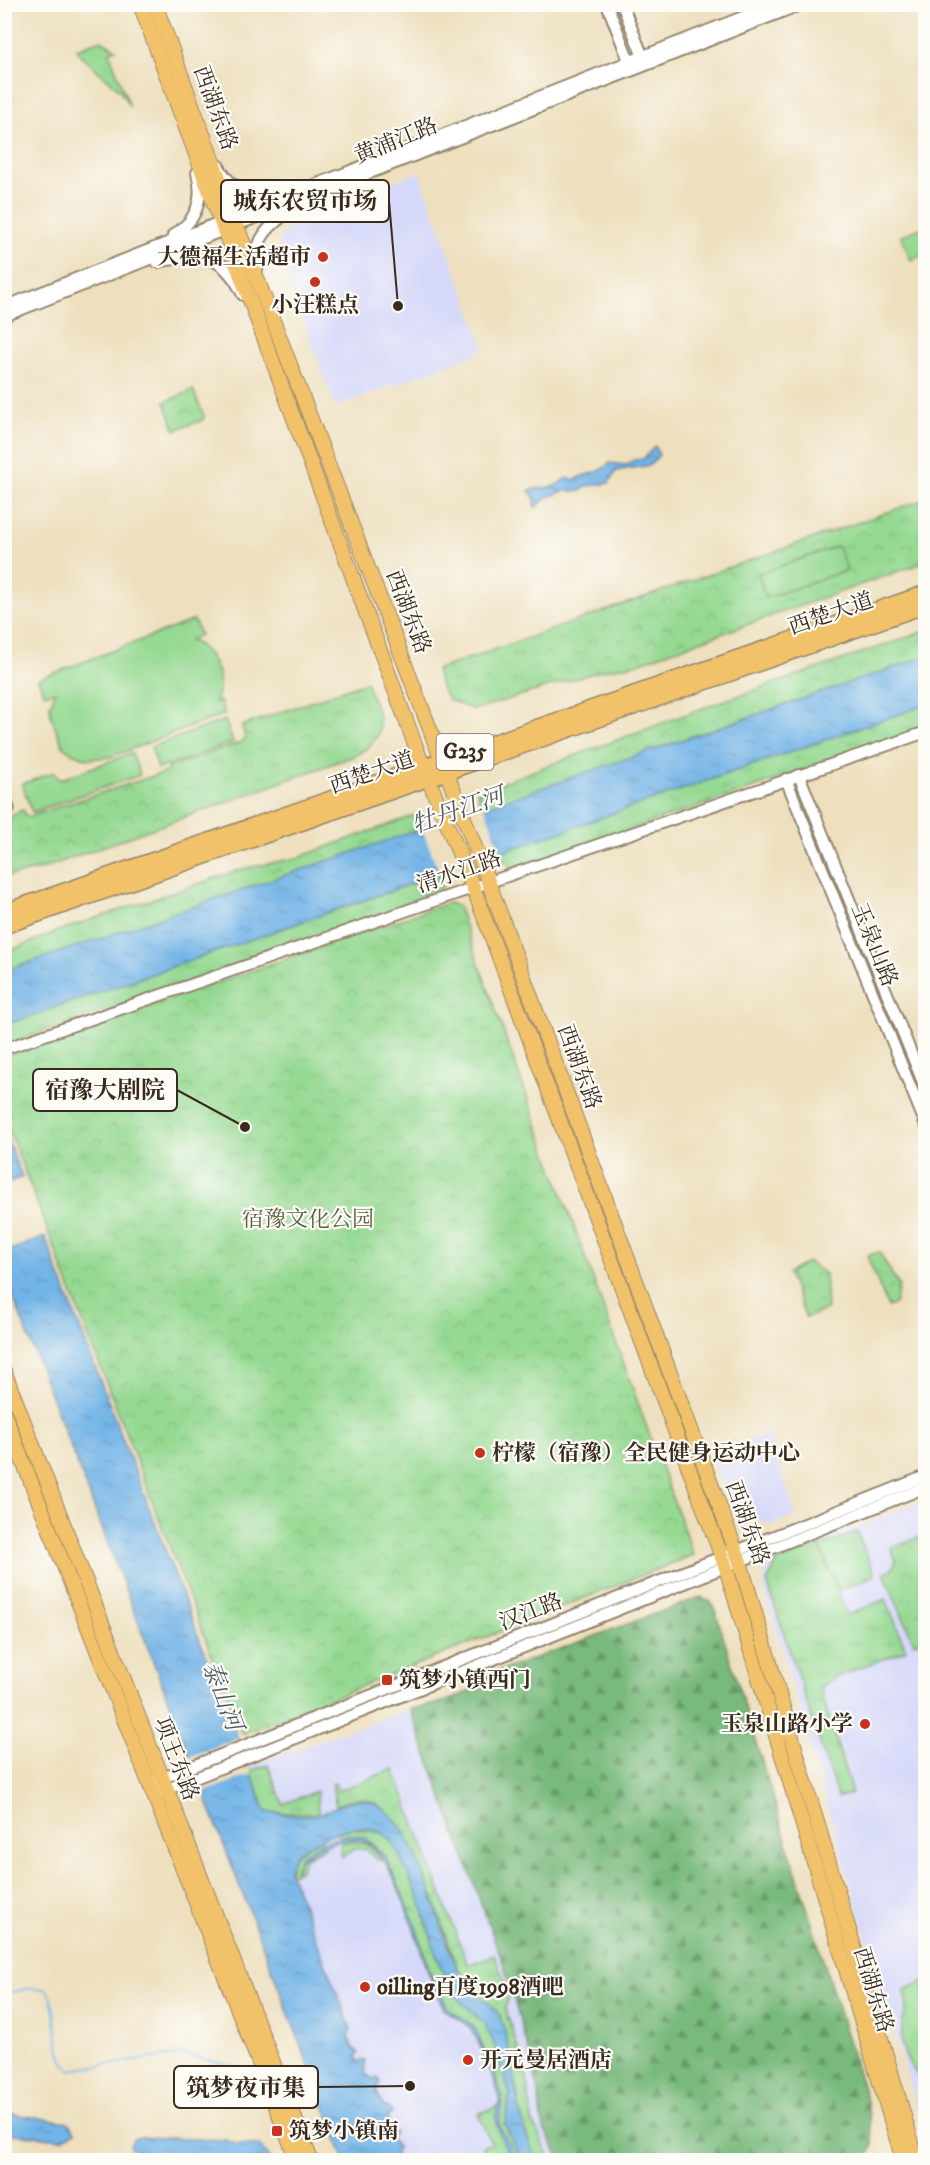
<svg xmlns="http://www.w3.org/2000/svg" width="930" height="2165" viewBox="0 0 930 2165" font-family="'IM FELL DW Pica','Noto Serif SC',serif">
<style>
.built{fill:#d5d8f9}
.grass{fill:url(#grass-tufts);stroke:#688258;stroke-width:1.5}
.forest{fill:url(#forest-firs);stroke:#5a724d;stroke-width:1.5}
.park{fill:url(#park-crowns);stroke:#688258;stroke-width:1.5}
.garden{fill:#95d992;stroke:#688258;stroke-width:1.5}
.water{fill:url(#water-ripples);stroke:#566f82;stroke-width:1.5}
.pier{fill:#eee0bf}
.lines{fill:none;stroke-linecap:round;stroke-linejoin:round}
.stream{stroke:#72b4e7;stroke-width:2}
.minor-casing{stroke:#94856e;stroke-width:14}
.major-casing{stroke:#94856e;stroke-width:16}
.highway-casing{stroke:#94856e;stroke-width:18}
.minor{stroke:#fff;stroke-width:10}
.major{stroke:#f2c26a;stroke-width:14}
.highway{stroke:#f2c26a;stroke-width:15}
.poi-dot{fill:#c8321e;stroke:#fdfcf7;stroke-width:2}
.labels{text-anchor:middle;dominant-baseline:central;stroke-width:4.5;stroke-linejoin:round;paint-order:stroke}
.shield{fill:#fdfcf7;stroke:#75695f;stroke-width:1.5}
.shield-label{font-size:21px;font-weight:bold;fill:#3b2a1e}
.street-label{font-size:22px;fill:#3b2a1e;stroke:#fdfcf7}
.poi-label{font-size:22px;font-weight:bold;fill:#3b2a1e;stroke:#fdfcf7;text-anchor:start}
.park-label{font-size:22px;fill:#565f41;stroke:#fdfcf7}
.water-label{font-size:24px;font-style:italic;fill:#4e5a64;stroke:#fdfcf7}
.leader{fill:none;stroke:#3b2a1e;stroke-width:2}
.callout-dot{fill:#3b2a1e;stroke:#fdfcf7;stroke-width:2}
.callout{fill:#fdfcf7;stroke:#3b2a1e;stroke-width:2}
.callout-label{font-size:24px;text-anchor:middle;font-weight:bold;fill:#3b2a1e}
</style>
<defs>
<pattern id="grass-tufts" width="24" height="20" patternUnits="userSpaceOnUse" patternTransform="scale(1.5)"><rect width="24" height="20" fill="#95d992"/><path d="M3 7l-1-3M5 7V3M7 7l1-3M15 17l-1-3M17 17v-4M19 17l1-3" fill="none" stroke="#81ba7d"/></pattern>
<pattern id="forest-firs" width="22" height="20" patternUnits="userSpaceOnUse" patternTransform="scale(1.5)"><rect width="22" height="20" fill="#78b97c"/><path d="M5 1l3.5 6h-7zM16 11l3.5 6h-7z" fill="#649765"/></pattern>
<pattern id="park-crowns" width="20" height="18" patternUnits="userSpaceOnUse" patternTransform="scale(1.5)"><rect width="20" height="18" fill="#95d992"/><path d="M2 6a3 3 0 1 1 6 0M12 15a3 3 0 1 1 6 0" fill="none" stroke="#81ba7d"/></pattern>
<pattern id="water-ripples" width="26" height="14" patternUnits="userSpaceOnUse" patternTransform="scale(1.5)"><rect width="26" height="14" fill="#72b4e7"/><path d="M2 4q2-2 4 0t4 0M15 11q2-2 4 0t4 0" fill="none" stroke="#5f93bb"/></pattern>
</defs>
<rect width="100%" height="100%" fill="#fdfcf7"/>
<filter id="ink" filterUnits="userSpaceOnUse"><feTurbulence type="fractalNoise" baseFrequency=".0167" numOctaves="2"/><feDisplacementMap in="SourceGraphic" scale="12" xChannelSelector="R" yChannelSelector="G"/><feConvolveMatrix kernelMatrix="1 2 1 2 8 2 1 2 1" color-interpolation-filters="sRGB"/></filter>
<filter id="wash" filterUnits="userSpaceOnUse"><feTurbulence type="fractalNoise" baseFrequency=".008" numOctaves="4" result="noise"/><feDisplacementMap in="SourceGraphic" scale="24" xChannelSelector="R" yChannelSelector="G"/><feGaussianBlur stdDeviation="1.35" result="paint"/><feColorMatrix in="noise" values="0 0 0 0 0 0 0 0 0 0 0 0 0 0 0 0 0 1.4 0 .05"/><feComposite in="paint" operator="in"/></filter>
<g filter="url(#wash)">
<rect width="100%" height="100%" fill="#eee0bf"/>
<g class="built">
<path d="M419,172L484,347L478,353L335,407L278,250L281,237L294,220Z"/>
<path d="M767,1434L797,1515L770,1525L732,1508L708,1447L721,1450Z"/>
<path d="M925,1500V2118L917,2109L763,1586L766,1571L775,1560Z"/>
<path d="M410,1709L503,1963L533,2064L544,2129L561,2160H397L390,2138L395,2132L388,2130L386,2125L387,2116L392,2114L383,2106L376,2089L380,2082L377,2077L372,2079L365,2074V2061L358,2062L347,2036L350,2029L248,1766Z"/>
</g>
<g class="grass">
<path d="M925,705V730L516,868L505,863L501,852Z"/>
<path d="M440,874L443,884L437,897L5,1045L4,1025Z"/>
<path d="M819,1545L847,1615L886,1599L906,1650L834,1678L820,1688L852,1793L838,1798L767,1582L777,1562Z"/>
<path d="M268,1765L283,1804L317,1791L318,1814L266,1812L250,1771Z"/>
<path d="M394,1769L468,1965L494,1955L509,1992L505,2008L526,2073L532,2120L551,2160H537C514,2118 518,2069 502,2024C495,2003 472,1996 462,1976C441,1937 414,1791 353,1799C347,1800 341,1804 336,1806L332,1784L335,1783L338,1791Z"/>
<path d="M321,1837L323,1849L304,1859L301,1870L290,1875L291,1858Z"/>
</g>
<path class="forest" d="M700,1597L709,1600L715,1610L867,2102L873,2146L866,2160H561L544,2129L533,2064L503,1963L410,1709C440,1704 466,1699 487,1676Z"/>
<g class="park">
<path d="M193,390L204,416L203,420L175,430L165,402Z"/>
<path d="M925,499V562L635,664L603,670L474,710L449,700L442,690L436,670Z"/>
<path d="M925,631V657L482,809L477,792L703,708Z"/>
<path d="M366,682C379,716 393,736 354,756L41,869L5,877V817L23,810L27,817L166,772L169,767L242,742L245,738L242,726Z"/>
<path d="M418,814L423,829L5,971L4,953L61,930L242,869L297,858Z"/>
<path d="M448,903L458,906L693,1555L242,1734L5,1120V1056Z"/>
<path d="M879,1252L899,1286L895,1304L888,1307L867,1256Z"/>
<path d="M808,1262L825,1274L827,1309L806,1318L788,1273Z"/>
<path d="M925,1535V1639L914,1643L884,1573L892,1569L896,1561L891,1548Z"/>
<path d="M344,1827L384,1833L398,1851L420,1900L436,1954L451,1992L484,2023L493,2041L510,2094L505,2124L520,2160H488L482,2147L491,2143L478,2114L503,2104L475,2028L448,2008L430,1973L414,1921L386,1858L366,1838L351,1835L339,1837L338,1830Z"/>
</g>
<g class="garden">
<path d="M101,40L116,49L109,52L130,107L120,90L80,55L77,49Z"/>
<path d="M925,226V254L911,260L901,236Z"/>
<path d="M838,546L847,570L766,598L758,574Z"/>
<path d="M194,620L200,635L190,640C212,650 228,681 214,702L220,701L225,714L110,757L88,759L72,753L63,746L51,716L50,706L55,691L44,694L38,679Z"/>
<path d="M225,720L233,742L158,769L151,747Z"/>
<path d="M132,753L140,775L32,812L22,784L55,772L59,780Z"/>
<path d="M857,1532L875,1575L838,1590L820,1547Z"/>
<path d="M349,1841L367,1844L382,1860H377L365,1849H354L342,1857L340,1844Z"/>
<path d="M925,1981V2082C907,2067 898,2045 903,2022C906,2007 910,2006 904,1990Z"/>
</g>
<g class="water">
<path d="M655,446L659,455L650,465L616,471L609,483L586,486L581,491H564L548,497L535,508V499L529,490L555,486L566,478L575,480C588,471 594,478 610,463L626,465L634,460L643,459Z"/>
<path d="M925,657V705L5,1025L4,971Z"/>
<path d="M4,1131L22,1177L5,1184H4Z"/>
<path d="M45,1237L266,1812C282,1814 300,1817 316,1814C338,1810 353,1792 376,1804C423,1827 437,1934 462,1977C471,1993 495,2004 500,2016C517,2063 513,2116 537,2160H520L505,2124L510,2094L493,2041L484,2023L451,1992L436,1954L420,1900L392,1841C368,1817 336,1830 312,1844C299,1851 292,1854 289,1870L351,2029L348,2036L352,2047L359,2053L356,2056L358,2061L365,2060V2074L373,2079L378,2077L380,2082L376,2089L383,2106L390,2110L392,2114L387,2116L389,2121L386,2125L388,2130L395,2132L391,2139L398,2148L395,2155L397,2160H345L5,1276V1252Z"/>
<path d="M347,1835L366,1838L386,1858L414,1921L430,1973L444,2001L448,2008L475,2028L502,2094L499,2126L511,2147L514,2160C507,2154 494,2125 496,2112C498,2105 501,2102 499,2095C495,2083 477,2034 470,2028C461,2019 449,2016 442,2005C422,1968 401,1865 369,1844C348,1831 318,1848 300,1859L295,1873L300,1856L321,1843Z"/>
<path d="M5,2113L68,2122L76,2132L62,2139L5,2133Z"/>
<path d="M140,2137L225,2140L235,2144L259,2145L273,2160C250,2161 140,2163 130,2146L133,2139Z"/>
</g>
<g class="pier">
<path d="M484,805L502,856L441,877L421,826Z"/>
<path d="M238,1738L252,1774L201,1793L187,1758Z"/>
</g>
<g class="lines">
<g class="stream">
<path d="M4,1994L27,1989H46C60,2007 52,2053 70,2070L181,2054L238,2067"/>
<path d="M127,2160L131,2150"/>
</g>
</g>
</g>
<g filter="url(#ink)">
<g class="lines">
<g class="minor-casing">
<g id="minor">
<path d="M607,4L631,66"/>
<path d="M622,4L645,62"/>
<path d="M218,165C232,193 254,197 282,191"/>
<path d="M173,235C197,221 204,199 197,173"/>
<path d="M157,262C199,254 222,250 243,295"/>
<path d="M257,270C252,238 271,224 295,207"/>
<path d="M4,307L776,4"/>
<path d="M4,316L802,4"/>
<path d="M799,775L926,1090"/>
<path d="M786,779L926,1125"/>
<path d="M4,799L9,809"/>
<path d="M4,1049L926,732"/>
<path d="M150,1783L926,1476"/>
<path d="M160,1792L926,1487"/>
</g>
</g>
<g class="major-casing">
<g id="major">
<path d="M140,4L423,766L473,887L726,1568L903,2160"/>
<path d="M155,4L233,216L484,870L740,1562L917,2160"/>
<path d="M4,1371L311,2160"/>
<path d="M4,1413L297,2160"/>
</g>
</g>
<g class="highway-casing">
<g id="highway">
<path d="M4,912L926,593"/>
<path d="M4,926L926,605"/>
</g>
</g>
<use href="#minor" class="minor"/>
<use href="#major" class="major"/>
<use href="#highway" class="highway"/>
</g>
</g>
<g class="poi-dot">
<circle cx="323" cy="257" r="6"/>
<circle cx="315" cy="282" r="6"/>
<circle cx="480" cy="1453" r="6"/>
<rect x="381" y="1674" width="12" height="12" rx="3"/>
<circle cx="865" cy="1724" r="6"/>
<circle cx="365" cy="1987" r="6"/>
<circle cx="468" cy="2060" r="6"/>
<rect x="271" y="2125" width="12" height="12" rx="3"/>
</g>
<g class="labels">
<rect class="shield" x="436.5" y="734" width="57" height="36" rx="4.5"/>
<g class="shield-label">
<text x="465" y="752">G235</text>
</g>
<g class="street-label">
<text transform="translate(215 108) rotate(70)">西湖东路</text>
<text transform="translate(396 141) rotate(-22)">黄浦江路</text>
<text transform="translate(408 612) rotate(69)">西湖东路</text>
<text transform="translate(831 614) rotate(-19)">西楚大道</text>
<text transform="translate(372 773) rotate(-19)">西楚大道</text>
<text transform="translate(459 872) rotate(-19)">清水江路</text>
<text transform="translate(874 945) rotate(68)">玉泉山路</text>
<text transform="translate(579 1067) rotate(70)">西湖东路</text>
<text transform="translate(747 1523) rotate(70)">西湖东路</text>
<text transform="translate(531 1612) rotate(-21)">汉江路</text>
<text transform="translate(176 1759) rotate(69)">项王东路</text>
<text transform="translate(873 1990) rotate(73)">西湖东路</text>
</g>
<g class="poi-label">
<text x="311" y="257" text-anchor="end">大德福生活超市</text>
<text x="315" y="305" text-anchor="middle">小汪糕点</text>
<text x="492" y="1453">柠檬（宿豫）全民健身运动中心</text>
<text x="399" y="1680">筑梦小镇西门</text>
<text x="853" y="1724" text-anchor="end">玉泉山路小学</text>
<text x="377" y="1987">oilling百度1998酒吧</text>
<text x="480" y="2060">开元曼居酒店</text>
<text x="289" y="2131">筑梦小镇南</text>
</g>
<g class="park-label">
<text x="308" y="1219">宿豫文化公园</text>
</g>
<g class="water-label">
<text transform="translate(458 811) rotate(-19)">牡丹江河</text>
<text transform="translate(222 1696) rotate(69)">泰山河</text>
</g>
</g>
<path class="leader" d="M398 306L389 201M245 1127L177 1090M410 2086L318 2087"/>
<g class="callout-dot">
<circle cx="398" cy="306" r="6"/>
<circle cx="245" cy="1127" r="6"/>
<circle cx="410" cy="2086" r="6"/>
</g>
<g class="callout">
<rect x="221" y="180" width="168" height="42" rx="6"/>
<rect x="33" y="1069" width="144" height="42" rx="6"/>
<rect x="174" y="2066" width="144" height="42" rx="6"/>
</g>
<g class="callout-label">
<text x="305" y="209">城东农贸市场</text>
<text x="105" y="1098">宿豫大剧院</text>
<text x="246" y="2096">筑梦夜市集</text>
</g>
<rect width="930" height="2165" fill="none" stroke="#fdfcf7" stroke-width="24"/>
</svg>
